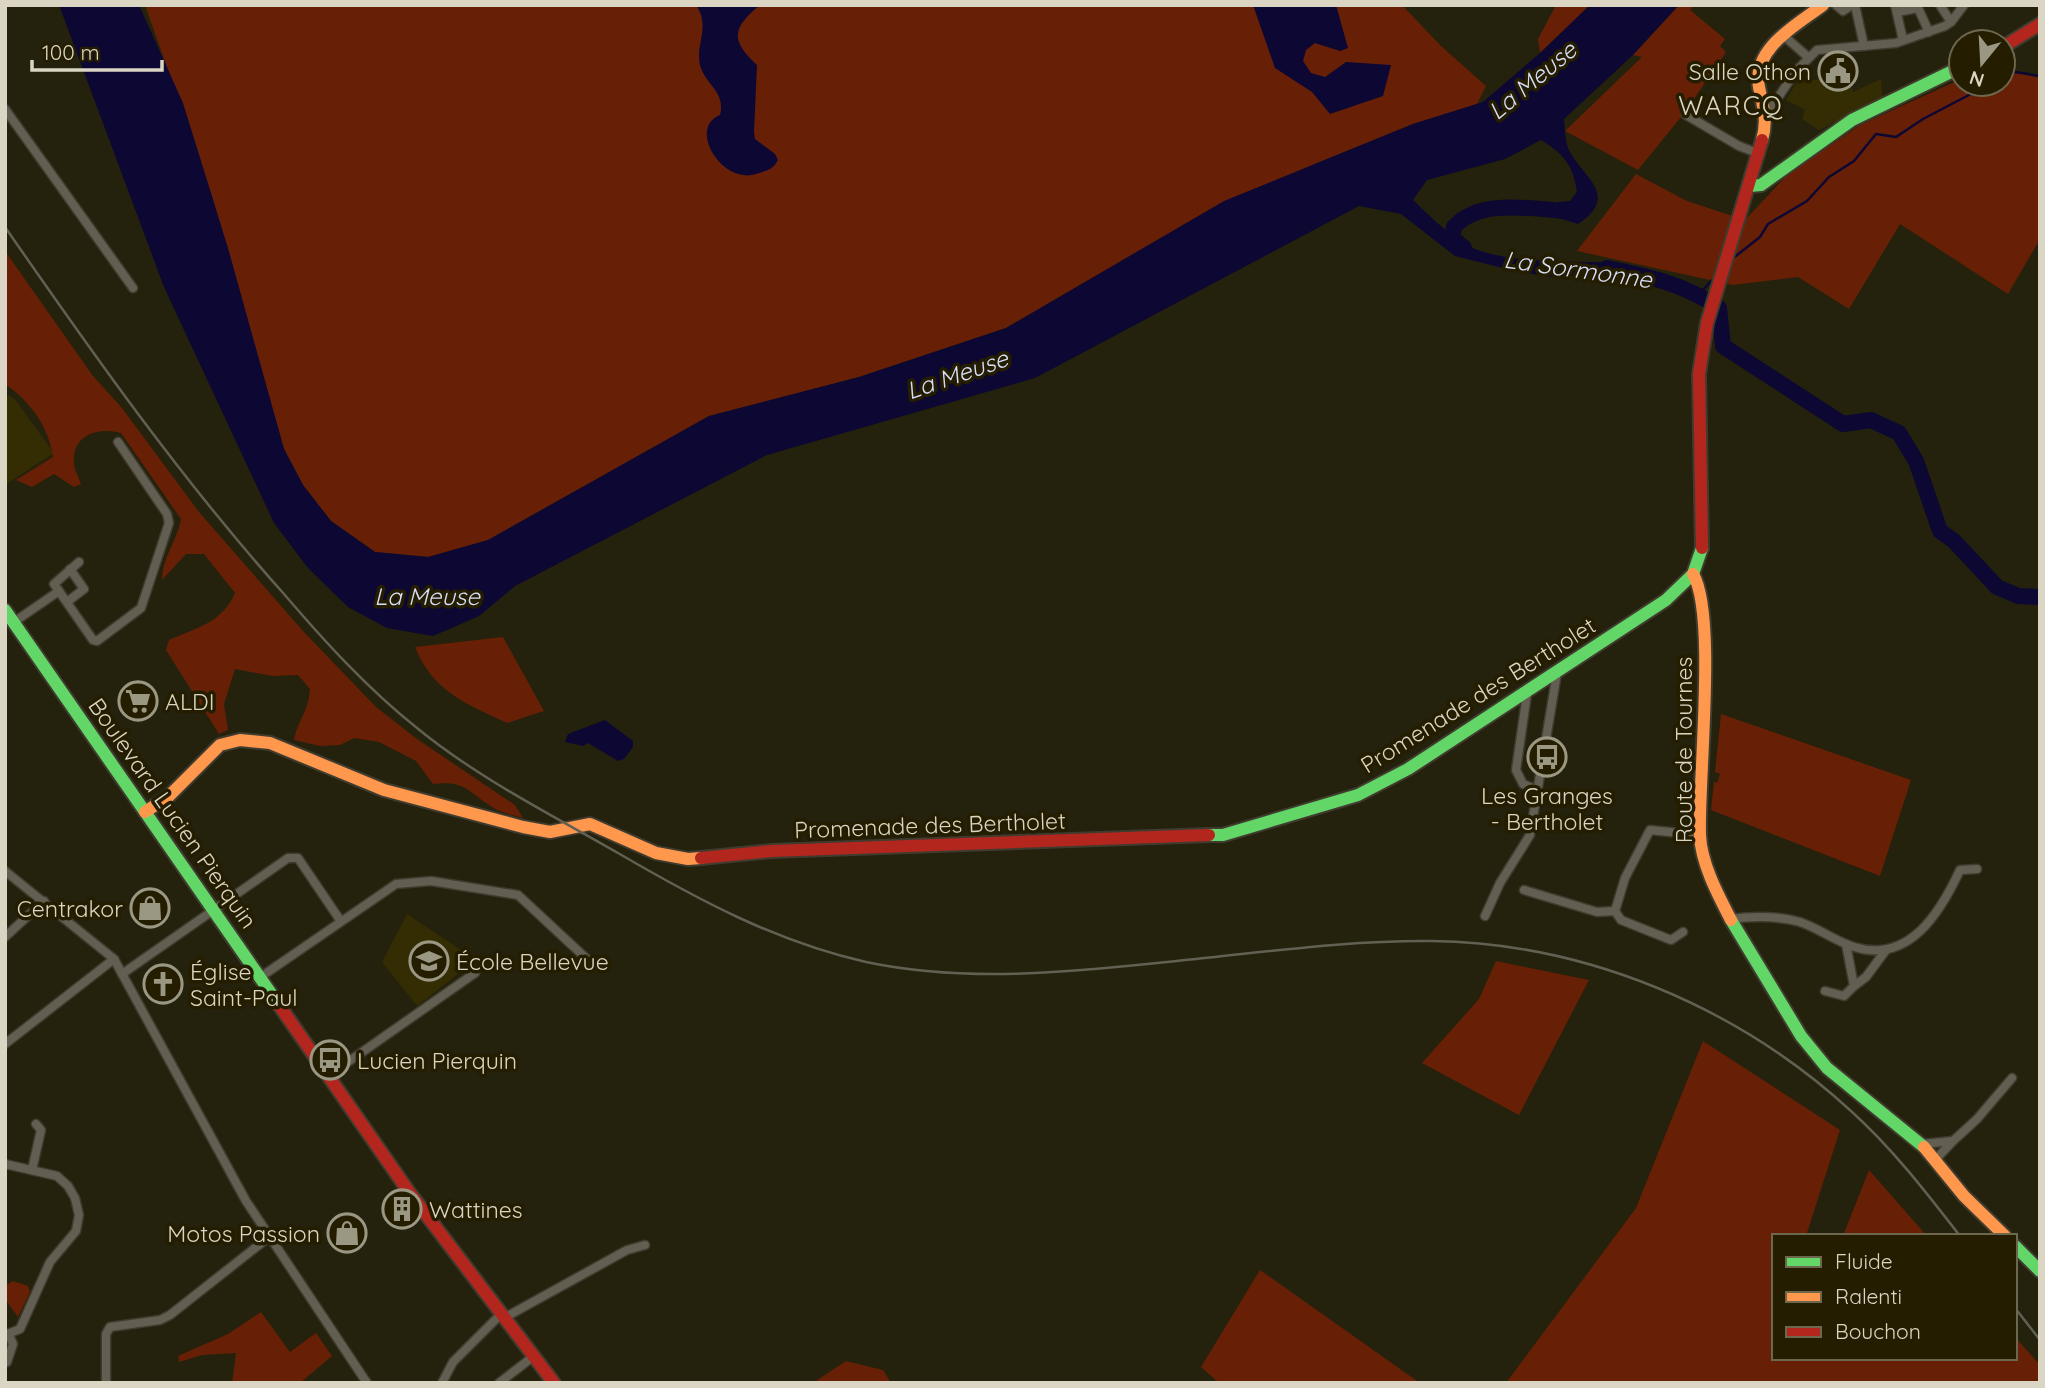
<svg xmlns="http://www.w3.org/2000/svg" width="2045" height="1388" viewBox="0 0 2045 1388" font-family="Quicksand,sans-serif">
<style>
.built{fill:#342c02}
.green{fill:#672005}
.water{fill:#0d0733}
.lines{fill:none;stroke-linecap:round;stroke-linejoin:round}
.stream{stroke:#0d0733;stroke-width:2.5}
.river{stroke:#0d0733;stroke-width:16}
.street-casing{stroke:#3f3c2f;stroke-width:11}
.fast-casing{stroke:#3f3c2f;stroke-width:16}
.slow-casing{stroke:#3f3c2f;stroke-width:16}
.jam-casing{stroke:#3f3c2f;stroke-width:16}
.street{stroke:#625f52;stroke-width:8}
.fast{stroke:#63d668;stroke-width:12}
.slow{stroke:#ff974d;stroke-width:12}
.jam{stroke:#b3261e;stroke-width:12}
.rail{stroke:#626053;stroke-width:2.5}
.labels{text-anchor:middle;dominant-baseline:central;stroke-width:7;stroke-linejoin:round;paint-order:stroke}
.poi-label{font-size:23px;fill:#dad6c3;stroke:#241d00;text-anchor:start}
.street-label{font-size:23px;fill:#dad6c3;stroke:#241d00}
.water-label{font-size:24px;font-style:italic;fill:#d8ddf8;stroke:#241d00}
.quarter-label{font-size:26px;letter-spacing:2px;fill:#dad6c3;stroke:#241d00}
</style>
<rect width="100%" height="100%" fill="#24210d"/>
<g class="built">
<path d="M1848,79L1853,92L1881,79L1883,99L1819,130L1802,119L1805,110L1786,100L1798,80Z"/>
<path d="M5,394L14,398L54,453L5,485Z"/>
<path d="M407,914L476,960L417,1006L382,962Z"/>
</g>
<g class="green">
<path d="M145,5H1402L1441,46L1486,86L1477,104L1413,124L1317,163L1192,220L1006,328L859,377L709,416L488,540L429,557L375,552L331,521L303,485L284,449L210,190Z"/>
<path d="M1556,5H1590L1540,53L1538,39Z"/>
<path d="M1679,5H1694L1690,10L1725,39L1720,46L1726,52L1685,112L1638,170L1565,131L1642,57L1633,55Z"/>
<path d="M2003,69L2040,78V239L2008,294L1900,224L1849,309L1798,277L1733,285L1577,251L1636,174L1687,201L1745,220L1788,174L1860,125L1961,79V84H2003Z"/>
<path d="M5,251L93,376L122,408L199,512L303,631L376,707L417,739L515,805L523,818C513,815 501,813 492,807C468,792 466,780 433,784L416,761L379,742L354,738L340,745L320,746L294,740C298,719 308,714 310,689L298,675L272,676L235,669L224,704L228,730L219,734L166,650L169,640C196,628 222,623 235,593L204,554H186L162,580C162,558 177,541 181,519L121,433C99,427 72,434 74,463C74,469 79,478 81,484L74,487L54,474L32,487L16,480L53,457C49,427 30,401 5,384Z"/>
<path d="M503,637L544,711L507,723C467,704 433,692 415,647Z"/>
<path d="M1721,714L1911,780L1880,876L1711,810L1714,782L1717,783L1720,774L1715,772Z"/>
<path d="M1496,961L1589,980L1519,1115L1422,1063L1479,999Z"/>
<path d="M1703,1041L1840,1130L1806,1236H1774V1358H2015V1337L2040,1365V1383H1506L1636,1208Z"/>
<path d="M1869,1170L1927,1236H1843Z"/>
<path d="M1260,1270L1420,1383H1219L1201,1367Z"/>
<path d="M13,1281L28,1286L30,1292L18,1317L5,1299V1286Z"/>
<path d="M261,1312L290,1352L316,1333L332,1356L300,1383H232L236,1353L202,1355L179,1362L178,1356L228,1334Z"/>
<path d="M846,1361L883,1370L891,1383H813Z"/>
</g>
<g class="water">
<path d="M59,5H139L183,103L228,248L284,449L303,485L331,521L375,552L428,557L488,540L709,416L859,377L1006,328L1224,201L1413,124L1483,102L1540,53L1590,5H1679L1633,55L1564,119C1565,129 1565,144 1570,152C1586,180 1619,196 1578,224L1546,214L1558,202L1570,201L1577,192C1573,165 1564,154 1541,140L1505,159L1427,180L1413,200C1431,217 1454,241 1478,250C1515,264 1578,261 1619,263L1638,283L1600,274L1553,277L1515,271L1455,256L1401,214L1359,206L1035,378L767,455L515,586L479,616L433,636L387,628L348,607L308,568L274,523L164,287Z"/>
<path d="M696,5H760C732,28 730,40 757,65L754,132L755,139L775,154L778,160C772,171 767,170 756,174C722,185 687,128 720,115C726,91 705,85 700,65C695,44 711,27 696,5Z"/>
<path d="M1253,5H1336L1348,48L1340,51L1315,43L1306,50L1303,61L1311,73L1325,77L1346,62L1391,65L1383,96L1330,114L1312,92L1275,68Z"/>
<path d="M605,720L633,741V747L624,759L618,761L588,743L583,746L565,742L568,734Z"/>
</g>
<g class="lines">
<g class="stream">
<path d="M2003,78L2015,72L2040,76"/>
<path d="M1732,259L1760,237L1768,224L1807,201L1829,177L1854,161L1876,134L1896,137L1923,119L1990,84"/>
<path d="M1699,294L1716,276"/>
</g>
<g class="river">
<path d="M1464,248L1452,238L1454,227C1481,197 1535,210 1570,211"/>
<path d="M1607,268C1647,276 1685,284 1719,308L1723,346L1843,424L1871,420L1899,433L1916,461L1940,531L1954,541L1997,587L2018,596L2040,597"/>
</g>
<g class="street-casing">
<g id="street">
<path d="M1836,5L1843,11L1852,5"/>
<path d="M1855,5L1864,46"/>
<path d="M1895,5L1903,40"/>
<path d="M1897,12L1918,8L1929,32"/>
<path d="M1951,22L1964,5"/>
<path d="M1784,36L1808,57"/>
<path d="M5,109L133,288"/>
<path d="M1768,113L1795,72L1817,50L1896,43L1945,26L1951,22L1940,5"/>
<path d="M1686,115L1739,146L1760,154"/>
<path d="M79,562L54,584L93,640L97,641L141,608L169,523L167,514L118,442"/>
<path d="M67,602L84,589L70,569"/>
<path d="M14,622L59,591"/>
<path d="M1527,694L1516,770L1523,784L1537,790"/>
<path d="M5,871L114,959L246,1201L367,1383"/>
<path d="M1524,890L1597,912L1615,911"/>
<path d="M1485,916L1500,883L1530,835L1557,673"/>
<path d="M1730,919C1752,916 1778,916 1800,922C1818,928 1835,941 1854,947C1909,964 1940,913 1960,870L1977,869"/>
<path d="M1683,932L1671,940L1621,920L1615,911L1625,878L1650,830L1700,835"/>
<path d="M5,937L44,901"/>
<path d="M1846,944L1854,986L1866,977L1886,950"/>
<path d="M122,974L288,858H298L340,920"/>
<path d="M262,976L396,884L431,881L518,895L589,961"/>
<path d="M1825,991L1844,996L1854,986"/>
<path d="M5,1044L114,959"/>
<path d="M328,1076L475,973"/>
<path d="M1953,1141L1977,1119L2012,1078"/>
<path d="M1922,1144L1953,1141L1935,1160"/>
<path d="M5,1164L57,1176L68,1186L75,1198L79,1215L76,1231L50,1262L20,1329L5,1335"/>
<path d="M32,1170L41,1130L36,1124"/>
<path d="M504,1318L627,1250L645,1245"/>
<path d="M7,1362L13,1344L9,1335"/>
<path d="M106,1383V1334L110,1327L160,1320L170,1315L269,1237"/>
<path d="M442,1383L453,1362L501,1314"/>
<path d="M499,1383L534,1356"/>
</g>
</g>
<g class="fast-casing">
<g id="fast">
<path d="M1750,186L1761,185L1852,120L1961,67"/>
<path d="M5,610L279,1005"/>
<path d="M1209,835H1223L1358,795L1408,769L1666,600L1693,574L1702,548"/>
<path d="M1731,920L1801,1036L1827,1068L1924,1147"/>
<path d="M2015,1246L2040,1271"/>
</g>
</g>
<g class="slow-casing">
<g id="slow">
<path d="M1762,140C1768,120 1763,107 1759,87C1752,48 1797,25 1823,5"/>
<path d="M1693,574C1717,614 1698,780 1700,835C1701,863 1718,895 1731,920"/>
<path d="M145,812L169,796L220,745L240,740L270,743L384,790L523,827L550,832L590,824L656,853L688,859L701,858"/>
<path d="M1924,1147L1964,1196L2005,1236"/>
</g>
</g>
<g class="jam-casing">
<g id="jam">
<path d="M2003,47L2040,24"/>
<path d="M1702,548L1699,374L1707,323L1762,140"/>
<path d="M701,858L772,851L1209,835"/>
<path d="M279,1005L409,1192L554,1383"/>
</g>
</g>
<use href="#street" class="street"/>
<use href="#fast" class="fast"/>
<use href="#slow" class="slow"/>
<use href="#jam" class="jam"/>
<g class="rail">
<path d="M5,227C93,354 181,479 284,594C325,642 368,689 417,728C478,778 550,814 618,853C697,899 776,942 866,962C976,985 1086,970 1196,959C1274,951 1353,940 1432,941C1586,943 1738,1007 1851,1111C1892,1148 1926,1192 1960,1236"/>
<path d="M2015,1308L2040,1340"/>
</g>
</g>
<defs>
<g id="civic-ring" transform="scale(2.0125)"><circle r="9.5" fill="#241d00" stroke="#9a9783" stroke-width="1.5"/><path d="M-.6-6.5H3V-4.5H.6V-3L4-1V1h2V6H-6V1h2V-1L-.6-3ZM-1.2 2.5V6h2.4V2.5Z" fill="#9a9783"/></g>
<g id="supermarket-ring" transform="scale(2.0125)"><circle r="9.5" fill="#241d00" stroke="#9a9783" stroke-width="1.5"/><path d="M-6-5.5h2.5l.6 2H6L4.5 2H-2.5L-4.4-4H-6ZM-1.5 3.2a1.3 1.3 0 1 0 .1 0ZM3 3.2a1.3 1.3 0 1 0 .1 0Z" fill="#9a9783"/></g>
<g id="bus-ring" transform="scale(2.0125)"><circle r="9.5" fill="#241d00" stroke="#9a9783" stroke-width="1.5"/><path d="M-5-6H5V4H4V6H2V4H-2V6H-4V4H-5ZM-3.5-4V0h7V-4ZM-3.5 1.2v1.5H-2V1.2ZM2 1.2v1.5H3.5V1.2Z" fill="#9a9783"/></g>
<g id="shop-ring" transform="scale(2.0125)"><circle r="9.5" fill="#241d00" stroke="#9a9783" stroke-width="1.5"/><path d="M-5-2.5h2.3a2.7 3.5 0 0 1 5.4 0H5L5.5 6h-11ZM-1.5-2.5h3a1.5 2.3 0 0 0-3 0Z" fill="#9a9783"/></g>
<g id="school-ring" transform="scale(2.0125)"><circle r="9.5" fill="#241d00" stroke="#9a9783" stroke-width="1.5"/><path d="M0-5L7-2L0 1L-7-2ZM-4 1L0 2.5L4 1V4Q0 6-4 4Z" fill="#9a9783"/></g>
<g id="church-ring" transform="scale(2.0125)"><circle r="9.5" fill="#241d00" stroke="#9a9783" stroke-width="1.5"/><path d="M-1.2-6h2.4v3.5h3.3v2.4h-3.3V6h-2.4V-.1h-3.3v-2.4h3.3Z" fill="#9a9783"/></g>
<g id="building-ring" transform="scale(2.0125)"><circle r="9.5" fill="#241d00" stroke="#9a9783" stroke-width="1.5"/><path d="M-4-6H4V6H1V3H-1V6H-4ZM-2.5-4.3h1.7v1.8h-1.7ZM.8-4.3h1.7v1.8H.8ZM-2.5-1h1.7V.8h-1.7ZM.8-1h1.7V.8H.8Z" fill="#9a9783"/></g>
</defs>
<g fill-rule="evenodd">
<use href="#civic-ring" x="1838" y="71"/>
<use href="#supermarket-ring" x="138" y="701"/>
<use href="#bus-ring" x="1547" y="757"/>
<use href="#shop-ring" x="150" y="908"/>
<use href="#school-ring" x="429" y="961"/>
<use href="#church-ring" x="163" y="984"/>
<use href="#bus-ring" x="330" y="1060"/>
<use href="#building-ring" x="402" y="1209"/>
<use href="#shop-ring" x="347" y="1233"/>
</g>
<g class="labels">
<g class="poi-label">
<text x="1811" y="71" text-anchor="end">Salle Othon</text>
<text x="165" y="701">ALDI</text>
<text x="1547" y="795" text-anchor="middle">Les Granges<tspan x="1547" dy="26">- Bertholet</tspan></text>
<text x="123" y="908" text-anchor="end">Centrakor</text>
<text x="456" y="961">École Bellevue</text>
<text x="190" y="971">Église<tspan x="190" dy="26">Saint-Paul</tspan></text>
<text x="357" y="1060">Lucien Pierquin</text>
<text x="429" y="1209">Wattines</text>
<text x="320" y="1233" text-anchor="end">Motos Passion</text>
</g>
<g class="street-label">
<text transform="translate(1478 695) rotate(-32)">Promenade des Bertholet</text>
<text transform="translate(1683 750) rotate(-90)">Route de Tournes</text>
<text transform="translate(173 813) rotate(55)">Boulevard Lucien Pierquin</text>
<text transform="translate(930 825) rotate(-2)">Promenade des Bertholet</text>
</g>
<g class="water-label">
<text transform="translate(1532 80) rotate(-40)">La Meuse</text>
<text transform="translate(1578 269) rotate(8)">La Sormonne</text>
<text transform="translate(957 374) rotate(-19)">La Meuse</text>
<text x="427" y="596">La Meuse</text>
</g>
<g class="quarter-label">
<text x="1731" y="105">WARCQ</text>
</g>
</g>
<rect width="2045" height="1388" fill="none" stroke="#dad6c3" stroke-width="14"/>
<rect x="1772" y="1234" width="245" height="126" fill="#241d00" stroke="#6d674e" stroke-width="2"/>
<rect x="1786" y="1257" width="35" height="10" fill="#63d668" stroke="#6d674e" stroke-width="2"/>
<text x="1835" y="1269" font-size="21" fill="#dad6c3">Fluide</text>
<rect x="1786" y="1292" width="35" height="10" fill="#ff974d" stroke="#6d674e" stroke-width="2"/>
<text x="1835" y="1304" font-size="21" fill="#dad6c3">Ralenti</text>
<rect x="1786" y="1327" width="35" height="10" fill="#b3261e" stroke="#6d674e" stroke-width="2"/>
<text x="1835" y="1339" font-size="21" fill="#dad6c3">Bouchon</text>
<g transform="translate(1982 63) rotate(198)"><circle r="33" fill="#241d00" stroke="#6d674e" stroke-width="2"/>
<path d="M0-5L12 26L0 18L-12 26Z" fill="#9a9783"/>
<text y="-10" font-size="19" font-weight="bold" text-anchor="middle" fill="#dad6c3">N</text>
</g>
<path d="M32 60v10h130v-10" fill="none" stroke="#dad6c3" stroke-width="3.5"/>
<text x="42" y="60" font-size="21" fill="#dad6c3" stroke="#241d00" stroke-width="5" paint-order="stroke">100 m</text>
</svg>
